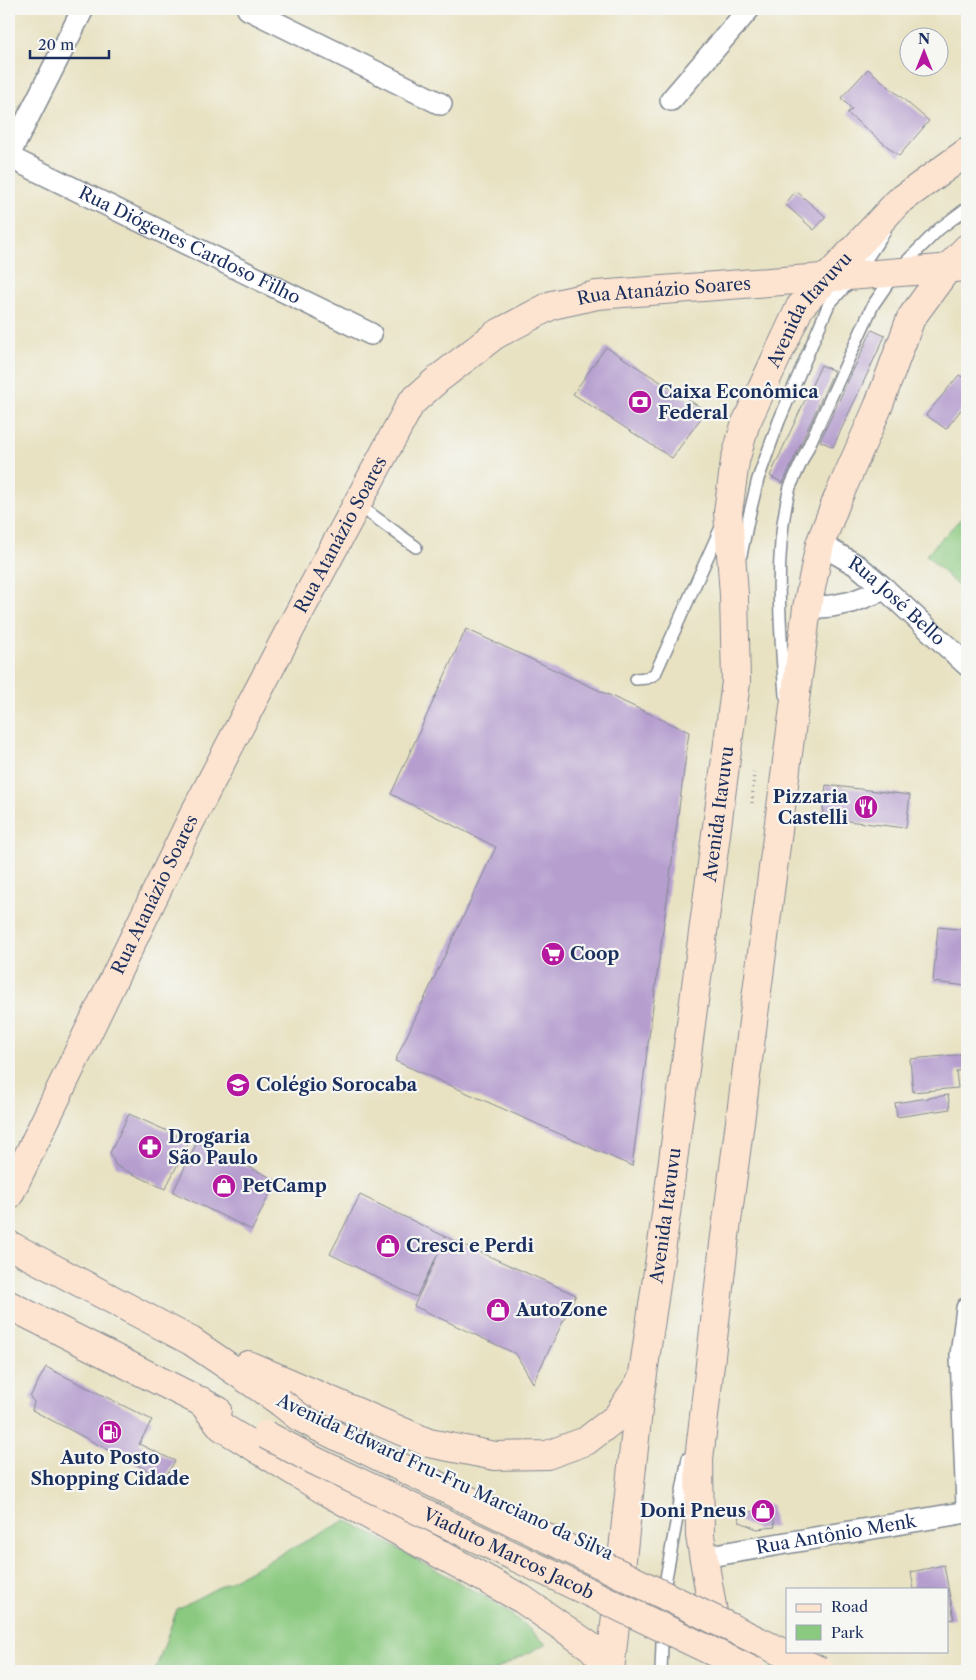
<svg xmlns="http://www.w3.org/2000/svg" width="976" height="1680" viewBox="0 0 976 1680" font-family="'Libre Caslon Text',serif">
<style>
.green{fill:#8bc980;stroke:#537c6f}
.building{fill:#b69fcf}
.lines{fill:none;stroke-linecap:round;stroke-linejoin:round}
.lane-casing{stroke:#828890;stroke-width:14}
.street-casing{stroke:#828890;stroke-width:24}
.secondary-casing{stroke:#828890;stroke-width:30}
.path{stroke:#828890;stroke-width:3;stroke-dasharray:1 4;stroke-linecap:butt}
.lane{stroke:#fff;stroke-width:11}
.street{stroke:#fff;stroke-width:21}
.secondary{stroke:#fde4d1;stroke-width:28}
.secondary-bridge-casing{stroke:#828890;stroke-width:30;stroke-linecap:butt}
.secondary-bridge{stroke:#fde4d1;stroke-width:28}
.labels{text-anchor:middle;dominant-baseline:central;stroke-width:4.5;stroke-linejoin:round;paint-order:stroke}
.street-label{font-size:18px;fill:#1b2f5e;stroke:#f6f6f2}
.poi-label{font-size:18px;font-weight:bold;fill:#1b2f5e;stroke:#f6f6f2;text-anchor:start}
</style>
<rect width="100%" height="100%" fill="#f6f6f2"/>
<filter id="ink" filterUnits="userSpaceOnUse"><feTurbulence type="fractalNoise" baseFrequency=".02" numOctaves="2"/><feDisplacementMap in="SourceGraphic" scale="10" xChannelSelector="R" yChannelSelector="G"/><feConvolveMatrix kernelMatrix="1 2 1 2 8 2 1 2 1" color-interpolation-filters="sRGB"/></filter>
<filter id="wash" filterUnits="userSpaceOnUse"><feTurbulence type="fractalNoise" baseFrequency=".0096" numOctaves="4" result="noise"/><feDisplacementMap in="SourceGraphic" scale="20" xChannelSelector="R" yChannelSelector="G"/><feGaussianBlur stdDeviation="1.12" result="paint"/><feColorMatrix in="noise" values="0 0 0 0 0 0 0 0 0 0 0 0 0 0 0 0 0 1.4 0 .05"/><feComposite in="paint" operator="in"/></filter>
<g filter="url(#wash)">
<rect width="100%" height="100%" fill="#e8e2c2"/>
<g class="green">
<path d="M967,512V595L926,555Z"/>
<path d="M346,1520L487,1598L520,1621L546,1644L493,1671H155L177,1609Z"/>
</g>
<g id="blocks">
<g class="building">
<path d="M868,69L929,121L899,156L847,113L852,109L841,98Z"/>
<path d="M796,191L826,217L814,230L785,204Z"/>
<path d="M872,330L885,336L833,447L820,441Z"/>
<path d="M606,347L706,411L672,458L573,394Z"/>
<path d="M821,365L834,371L783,483L770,476Z"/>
<path d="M959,375L967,380V402L946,429L926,415Z"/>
<path d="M466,629L689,732L632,1166L395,1061L496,847L391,794Z"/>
<path d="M826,785L910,795L906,828L822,818Z"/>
<path d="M938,927L967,930V986L933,982Z"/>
<path d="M967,1054V1070L956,1071L958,1088L913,1092L910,1059Z"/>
<path d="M948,1095L950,1109L897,1117L895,1103Z"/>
<path d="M129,1114L190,1141L165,1189L116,1166L110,1153Z"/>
<path d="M197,1142L276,1180L252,1230L173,1192Z"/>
<path d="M360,1195L446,1237L576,1295L533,1383L516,1354L414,1306L438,1254L416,1297L330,1254Z"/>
<path d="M46,1367L152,1420L139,1444L175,1461L164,1479L32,1410L34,1402L30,1397Z"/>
<path d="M771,1504L775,1527L757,1529L740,1522L738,1517Z"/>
<path d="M944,1565L954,1619L947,1620V1589H914L911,1572Z"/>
</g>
</g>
</g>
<g filter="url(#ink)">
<use href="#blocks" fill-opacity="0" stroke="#828890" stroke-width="1"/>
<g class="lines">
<g class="lane-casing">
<g id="lane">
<path d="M357,504L416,547"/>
<path d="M741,555L749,516L758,479L779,421L829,304L855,276L885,231"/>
<path d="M636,679L647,678L655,674L722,525"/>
<path d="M785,695C780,628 773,553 790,487L873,305L895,273L939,229L967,208"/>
<path d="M661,1671L664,1589L688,1458"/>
</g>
</g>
<g class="street-casing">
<g id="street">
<path d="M248,9L441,104"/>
<path d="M671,100L749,9"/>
<path d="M9,155L83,9"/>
<path id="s1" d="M9,157L371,334"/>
<path id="s2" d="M820,544L858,566L885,589L967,665"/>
<path d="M807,608L832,606L852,602L885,589"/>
<path d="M967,1308L961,1355L967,1506"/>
<path id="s3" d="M704,1557L967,1512"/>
</g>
</g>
<g class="secondary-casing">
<g id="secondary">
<path id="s4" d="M9,1195L191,820L293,624L411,403L437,380L495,335L552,305L597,295L967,267"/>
<path d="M9,1245L191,1341L279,1401L301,1411"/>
<path d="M9,1305L217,1410"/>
<path d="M248,1365L429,1443L495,1456L547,1455L586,1441L617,1417L639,1384"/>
<path d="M201,1401L222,1427L329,1493L522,1599L591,1647L610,1667"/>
<path id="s5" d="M610,1671L639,1401L662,1244L736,682L734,595L728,512L735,461L745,425L800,307L898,202L967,152"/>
<path d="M723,1671L700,1536L699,1459L724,1244L807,608L820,544L837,500L878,407L911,318L947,269L967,248"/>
</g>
</g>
<path class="path" d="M752,803L754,772"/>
<use href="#lane" class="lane"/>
<use href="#street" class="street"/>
<use href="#secondary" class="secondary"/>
<g class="secondary-bridge-casing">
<g id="secondary-bridge">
<path d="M279,1401L299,1417L316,1426L820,1671"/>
<path id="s6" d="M266,1435L313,1460L753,1671"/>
</g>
</g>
<use href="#secondary-bridge" class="secondary-bridge"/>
</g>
</g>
<defs>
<g id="bank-disc" transform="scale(1.25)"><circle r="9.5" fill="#b5179e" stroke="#f6f6f2"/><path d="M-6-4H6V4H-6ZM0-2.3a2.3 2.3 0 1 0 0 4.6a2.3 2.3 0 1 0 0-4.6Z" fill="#fff"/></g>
<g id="restaurant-disc" transform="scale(1.25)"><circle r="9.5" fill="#b5179e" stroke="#f6f6f2"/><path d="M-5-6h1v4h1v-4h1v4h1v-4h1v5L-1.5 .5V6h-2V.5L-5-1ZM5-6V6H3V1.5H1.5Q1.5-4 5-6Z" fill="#fff"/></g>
<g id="supermarket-disc" transform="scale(1.25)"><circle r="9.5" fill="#b5179e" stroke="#f6f6f2"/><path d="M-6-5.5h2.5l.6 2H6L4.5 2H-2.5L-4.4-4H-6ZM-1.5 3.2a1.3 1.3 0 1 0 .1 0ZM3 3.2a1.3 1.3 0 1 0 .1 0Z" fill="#fff"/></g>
<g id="school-disc" transform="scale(1.25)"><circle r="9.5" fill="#b5179e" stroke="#f6f6f2"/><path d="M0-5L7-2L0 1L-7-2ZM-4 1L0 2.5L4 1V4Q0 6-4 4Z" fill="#fff"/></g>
<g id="pharmacy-disc" transform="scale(1.25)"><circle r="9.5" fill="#b5179e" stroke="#f6f6f2"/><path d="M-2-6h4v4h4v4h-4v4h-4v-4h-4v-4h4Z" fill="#fff"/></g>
<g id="shop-disc" transform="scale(1.25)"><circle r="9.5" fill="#b5179e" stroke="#f6f6f2"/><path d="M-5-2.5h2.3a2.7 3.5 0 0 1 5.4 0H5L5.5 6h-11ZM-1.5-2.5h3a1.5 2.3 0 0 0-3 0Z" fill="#fff"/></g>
<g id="fuel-disc" transform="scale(1.25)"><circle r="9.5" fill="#b5179e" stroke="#f6f6f2"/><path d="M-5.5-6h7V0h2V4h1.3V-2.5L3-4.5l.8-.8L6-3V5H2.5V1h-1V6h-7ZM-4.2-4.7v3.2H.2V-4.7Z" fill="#fff"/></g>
</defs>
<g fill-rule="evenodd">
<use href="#bank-disc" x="640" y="402"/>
<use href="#restaurant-disc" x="866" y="807"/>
<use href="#supermarket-disc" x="553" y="954"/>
<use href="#school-disc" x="238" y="1085"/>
<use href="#pharmacy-disc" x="150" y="1147"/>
<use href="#shop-disc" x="224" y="1186"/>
<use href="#shop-disc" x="388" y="1246"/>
<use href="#shop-disc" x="498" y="1310"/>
<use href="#fuel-disc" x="110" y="1432"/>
<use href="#shop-disc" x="763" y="1511"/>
</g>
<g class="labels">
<g class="street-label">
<text stroke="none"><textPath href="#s1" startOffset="201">Rua Diógenes Cardoso Filho</textPath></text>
<text stroke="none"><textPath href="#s4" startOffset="1174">Rua Atanázio Soares</textPath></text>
<text stroke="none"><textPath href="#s5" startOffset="1389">Avenida Itavuvu</textPath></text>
<text stroke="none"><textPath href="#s4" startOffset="739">Rua Atanázio Soares</textPath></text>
<text stroke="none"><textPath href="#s2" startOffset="96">Rua José Bello</textPath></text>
<text stroke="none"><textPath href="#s5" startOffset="864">Avenida Itavuvu</textPath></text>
<text stroke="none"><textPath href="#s4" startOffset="334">Rua Atanázio Soares</textPath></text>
<text stroke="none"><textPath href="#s5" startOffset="459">Avenida Itavuvu</textPath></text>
<text transform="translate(445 1477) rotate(25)">Avenida Edward Fru-Fru Marciano da Silva</text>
<text stroke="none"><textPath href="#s3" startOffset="134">Rua Antônio Menk</textPath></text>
<text stroke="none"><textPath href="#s6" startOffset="270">Viaduto Marcos Jacob</textPath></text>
</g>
<g class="poi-label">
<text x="658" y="392">Caixa Econômica<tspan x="658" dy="21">Federal</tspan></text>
<text x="848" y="797" text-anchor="end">Pizzaria<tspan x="848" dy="21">Castelli</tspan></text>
<text x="570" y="954">Coop</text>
<text x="256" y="1085">Colégio Sorocaba</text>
<text x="168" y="1137">Drogaria<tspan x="168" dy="21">São Paulo</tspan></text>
<text x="242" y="1186">PetCamp</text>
<text x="406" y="1246">Cresci e Perdi</text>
<text x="516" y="1310">AutoZone</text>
<text x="110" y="1458" text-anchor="middle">Auto Posto<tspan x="110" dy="21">Shopping Cidade</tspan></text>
<text x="746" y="1511" text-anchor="end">Doni Pneus</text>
</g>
</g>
<rect width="976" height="1680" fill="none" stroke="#f6f6f2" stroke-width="30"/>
<rect x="786" y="1588" width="162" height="65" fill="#f6f6f2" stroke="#9ea6b7"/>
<rect x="796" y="1604" width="25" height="8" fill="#fde4d1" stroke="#9ea6b7"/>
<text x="831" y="1612" font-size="15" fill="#1b2f5e">Road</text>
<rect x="796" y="1625" width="25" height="15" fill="#8bc980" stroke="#9ea6b7"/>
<text x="831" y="1638" font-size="15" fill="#1b2f5e">Park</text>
<g transform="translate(924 52)"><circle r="24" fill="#f6f6f2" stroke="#9ea6b7"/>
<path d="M0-4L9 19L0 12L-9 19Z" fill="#b5179e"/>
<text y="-8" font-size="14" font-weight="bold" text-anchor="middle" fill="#1b2f5e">N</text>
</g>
<path d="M30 50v8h79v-8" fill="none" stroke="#1b2f5e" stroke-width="2.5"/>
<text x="38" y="50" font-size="15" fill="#1b2f5e" stroke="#f6f6f2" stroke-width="4" paint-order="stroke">20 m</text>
</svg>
